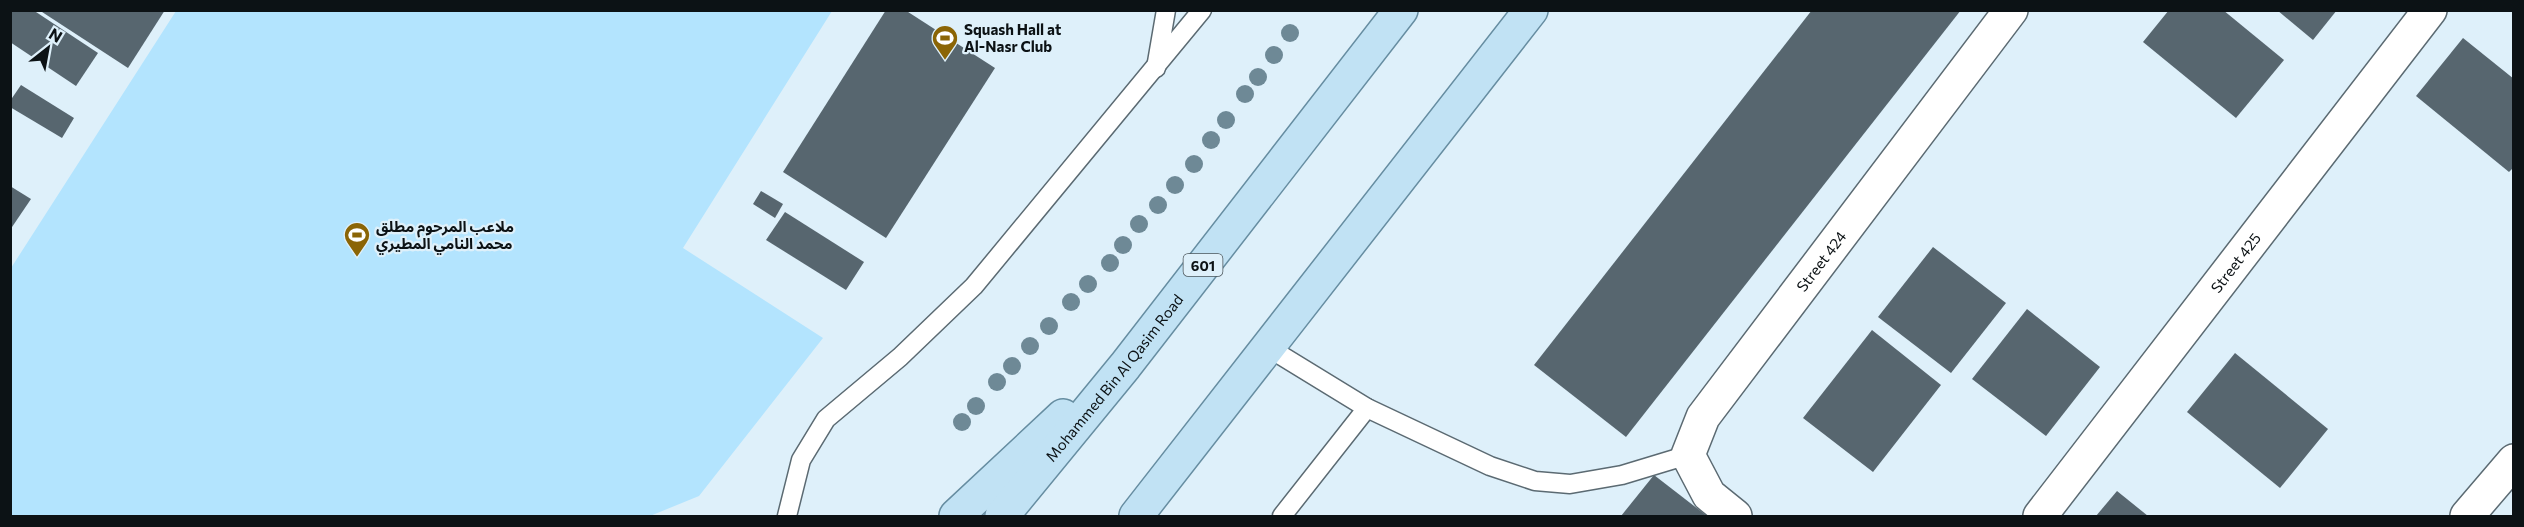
<svg xmlns="http://www.w3.org/2000/svg" width="2524" height="527" viewBox="0 0 2524 527" font-family="Commissioner,'Noto Sans Arabic',sans-serif">
<style>
.green{fill:#b3e4fe}
.building{fill:#57666f}
.lines{fill:none;stroke-linecap:round;stroke-linejoin:round}
.service-casing{stroke:#5b6a72;stroke-width:21}
.minor-casing{stroke:#5b6a72;stroke-width:36}
.primary-casing{stroke:#668da1;stroke-width:36}
.service{stroke:#fff;stroke-width:18}
.minor{stroke:#fff;stroke-width:33}
.primary{stroke:#c1e2f4;stroke-width:33}
.tree{fill:#6e8996}
.labels{text-anchor:middle;dominant-baseline:central;stroke-width:4.5;stroke-linejoin:round;paint-order:stroke}
.shield{fill:#def0fa;stroke:#4b555a;stroke-width:1.5}
.shield-label{font-size:14px;font-weight:bold;fill:#0c1215}
.poi-label{font-size:15px;font-weight:bold;fill:#0c1215;stroke:#def0fa;text-anchor:start}
.street-label{font-size:15px;fill:#0c1215;stroke:#def0fa}
</style>
<rect width="100%" height="100%" fill="#def0fa"/>
<path class="green" d="M176,11H832L683,248L823,338L699,496L650,516H11V268Z"/>
<g class="building">
<path d="M10,10H33L98,53L76,86L10,42Z"/>
<path d="M39,10H165L128,68Z"/>
<path d="M886,10H905L995,68L886,238L783,172Z"/>
<path d="M1812,10H1961L1626,437L1534,365Z"/>
<path d="M2169,10H2223L2284,60L2236,118L2143,42Z"/>
<path d="M2277,10H2337L2313,40Z"/>
<path d="M2463,38L2514,79V167L2509,172L2416,96Z"/>
<path d="M21,85L74,118L62,138L10,107V101Z"/>
<path d="M10,186L31,199L10,230Z"/>
<path d="M761,191L783,204L775,218L753,204Z"/>
<path d="M785,212L864,262L846,290L766,240Z"/>
<path d="M1933,247L2006,303L1951,373L1878,317Z"/>
<path d="M2027,309L2100,367L2046,436L1972,379Z"/>
<path d="M1872,330L1941,385L1873,472L1803,418Z"/>
<path d="M2235,353L2328,429L2280,488L2187,412Z"/>
<path d="M1654,475L1707,516H1621Z"/>
<path d="M2117,491L2148,516H2096Z"/>
</g>
<g class="lines">
<g class="service-casing">
<g id="service">
<path d="M1156,68L1166,10"/>
<path d="M1269,348L1367,408L1490,466L1535,481L1570,484L1622,475L1688,455"/>
<path d="M787,516L801,460L826,419L900,357L974,286L1202,10"/>
<path d="M1282,516L1367,408"/>
</g>
</g>
<g class="minor-casing">
<g id="minor">
<path id="s1" d="M1735,516L1709,495L1688,455L1703,417L2011,10"/>
<path id="s2" d="M2040,516L2430,10"/>
<path d="M2467,516L2514,461"/>
</g>
</g>
<g class="primary-casing">
<g id="primary">
<path d="M956,516L1063,416"/>
<path id="s3" d="M1002,516L1125,366L1401,10"/>
<path d="M1136,516L1531,10"/>
</g>
</g>
<use href="#service" class="service"/>
<use href="#minor" class="minor"/>
<use href="#primary" class="primary"/>
</g>
<g class="tree">
<circle cx="1290" cy="33" r="9"/>
<circle cx="1274" cy="55" r="9"/>
<circle cx="1258" cy="77" r="9"/>
<circle cx="1245" cy="94" r="9"/>
<circle cx="1226" cy="120" r="9"/>
<circle cx="1211" cy="140" r="9"/>
<circle cx="1194" cy="164" r="9"/>
<circle cx="1175" cy="185" r="9"/>
<circle cx="1158" cy="205" r="9"/>
<circle cx="1139" cy="224" r="9"/>
<circle cx="1123" cy="245" r="9"/>
<circle cx="1110" cy="263" r="9"/>
<circle cx="1088" cy="284" r="9"/>
<circle cx="1071" cy="302" r="9"/>
<circle cx="1049" cy="326" r="9"/>
<circle cx="1030" cy="346" r="9"/>
<circle cx="1012" cy="366" r="9"/>
<circle cx="997" cy="382" r="9"/>
<circle cx="976" cy="406" r="9"/>
<circle cx="962" cy="422" r="9"/>
</g>
<defs>
<g id="stadium-pin" transform="scale(1.35)"><path d="M0 17L-7.5 6A9.5 9.5 0 1 1 7.5 6Z" fill="#8b6506" stroke="#def0fa"/><path d="M0-5a6.5 5 0 1 0 0 10a6.5 5 0 1 0 0-10ZM-3.5-1.8h7v3.6h-7Z" fill="#fff"/></g>
</defs>
<g fill-rule="evenodd">
<use href="#stadium-pin" x="945" y="38"/>
<use href="#stadium-pin" x="357" y="235"/>
</g>
<g class="labels">
<rect class="shield" x="1183.5" y="254" width="39" height="22" rx="4.5"/>
<g class="shield-label">
<text x="1203" y="265">601</text>
</g>
<g class="poi-label">
<text x="964" y="29">Squash Hall at<tspan x="964" dy="17">Al-Nasr Club</tspan></text>
<text x="376" y="226">ملاعب المرحوم مطلق<tspan x="376" dy="17">محمد النامي المطيري</tspan></text>
</g>
<g class="street-label">
<text stroke="none"><textPath href="#s1" startOffset="315">Street 424</textPath></text>
<text stroke="none"><textPath href="#s2" startOffset="320">Street 425</textPath></text>
<text stroke="none"><textPath href="#s3" startOffset="178">Mohammed Bin Al Qasim Road</textPath></text>
</g>
</g>
<rect width="2524" height="527" fill="none" stroke="#0c1215" stroke-width="24"/>
<g transform="translate(48 48) rotate(31)" stroke="#def0fa" stroke-width="4.5" paint-order="stroke">
<path d="M0-4.5L10 22L0 15L-10 22Z" fill="#0c1215"/>
<text y="-9" font-size="16" font-weight="bold" text-anchor="middle" fill="#0c1215">N</text>
</g>
</svg>
